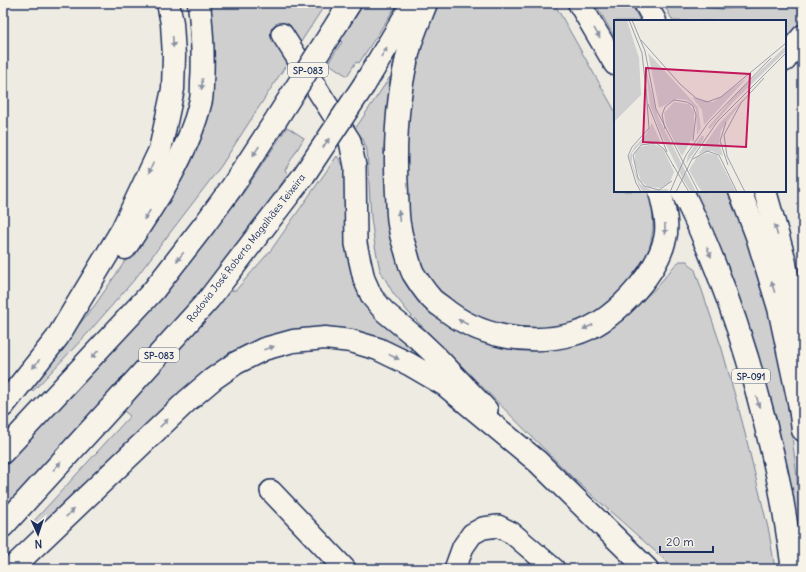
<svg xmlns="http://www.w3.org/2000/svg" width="806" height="572" viewBox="0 0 806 572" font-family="Delius,sans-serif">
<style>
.green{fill:#cfcfcf;stroke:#757f96}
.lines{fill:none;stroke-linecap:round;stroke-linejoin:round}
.minor-casing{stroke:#1b2f5e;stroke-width:24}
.major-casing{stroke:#1b2f5e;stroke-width:25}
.highway-casing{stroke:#1b2f5e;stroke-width:25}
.minor{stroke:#f7f3e8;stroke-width:21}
.major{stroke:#f7f3e8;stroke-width:22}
.highway{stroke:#f7f3e8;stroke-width:22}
.highway-bridge-casing{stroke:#1b2f5e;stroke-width:25;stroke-linecap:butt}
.highway-bridge{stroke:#f7f3e8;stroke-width:22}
.oneway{fill:#8991a3}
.labels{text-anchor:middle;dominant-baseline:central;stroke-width:3;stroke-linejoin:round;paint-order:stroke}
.shield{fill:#f7f3e8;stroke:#5d6a87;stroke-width:1}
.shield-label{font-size:9px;font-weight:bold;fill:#1b2f5e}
.street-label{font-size:10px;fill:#1b2f5e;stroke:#f7f3e8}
.inset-road{fill:none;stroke:#9aa0ad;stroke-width:1}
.view{fill:#c2185b;fill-opacity:0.15;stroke:#c2185b;stroke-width:2}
.inset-edge{fill:none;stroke:#1b2f5e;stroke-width:2}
</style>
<rect width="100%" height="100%" fill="#eeebe2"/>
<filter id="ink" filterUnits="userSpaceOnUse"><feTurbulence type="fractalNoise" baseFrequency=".025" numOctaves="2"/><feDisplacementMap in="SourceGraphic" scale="8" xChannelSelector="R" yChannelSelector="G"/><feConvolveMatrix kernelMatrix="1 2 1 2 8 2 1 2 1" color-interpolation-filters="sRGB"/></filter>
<g filter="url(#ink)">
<g class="green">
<path d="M210,3H326L221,166L134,280L88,333L33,391L27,389L95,305L174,190Z"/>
<path d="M363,3H398L359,63L356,62L347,76L328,63L342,42L339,39Z"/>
<path d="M440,3H554L615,111V191H650L653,205V230L649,251L641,270L604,310L580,322L557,330L525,332L478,320L439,294L415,257L405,211L406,105L419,48L430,22Z"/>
<path d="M595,3H631L640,21H615V38Z"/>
<path d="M663,3H690L702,7L721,9L746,8L766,6L774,3H803V22L785,44V21H673Z"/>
<path d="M390,77L384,149L389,224L433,312L455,330L477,340L504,346L628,313L656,288L675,265L680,261H687L695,270L722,349L742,421L769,532L775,569H675L574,479L408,312L393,293L380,270L375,246L371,218L367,150L363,139L355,129Z"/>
<path d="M287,127L304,138L285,170L288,174C268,203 249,231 227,258C158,346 79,427 3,509V469L119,345L207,239L244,192Z"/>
<path d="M337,156L343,165L347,177L353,273L440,369L405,349L357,330L330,328L297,330L275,334L251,345L46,524L33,522L130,416L124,411L229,291L236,290L271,250Z"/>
<path d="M694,191H727C740,223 753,254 763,287C780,345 789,409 796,469C799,500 803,531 803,562C789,494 779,424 759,358C742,300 719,245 694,191Z"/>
</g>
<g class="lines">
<g class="minor-casing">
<g id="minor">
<path d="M282,34L350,141L355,166L356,244L364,279L372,297L385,312L418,339L436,356L487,410"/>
<path d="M271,491L345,569"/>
<path d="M455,569L463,547L472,534L483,528L498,526L512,533L554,569"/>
</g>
</g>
<g class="major-casing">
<g id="major">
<path d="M579,3L615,64"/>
<path d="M645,3L655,21"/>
<path d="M682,191C728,284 759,387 780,488C785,515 789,542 793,569"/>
<path d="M740,191L757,236L779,308L800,407L803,430"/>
</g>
</g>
<g class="highway-casing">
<g id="highway">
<path d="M426,3C421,17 414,31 410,46C397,94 394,144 397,194C398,205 397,218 400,229C401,237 404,244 406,251C408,258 410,267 413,273C418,281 424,290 430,297C433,301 438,304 442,307C478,337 528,346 574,334C611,324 656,276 665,239C669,224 663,205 660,191"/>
<path d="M338,22L350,3"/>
<path d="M785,60L792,49L803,36"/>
<path d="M364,85L413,3"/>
<path d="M765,191L784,258L796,323L800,407"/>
<path d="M125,248C156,202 188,155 201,100C202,94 202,88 202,82C204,55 202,30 199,3"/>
<path d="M3,406L57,338L122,230L160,150L173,89L174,56L172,23L168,3"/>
<path d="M3,452L153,291L205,224L232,187L277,118"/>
<path d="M3,526L118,400L209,299L304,175"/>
<path d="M11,569L187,401L213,379L236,363L264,349L293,341L325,338L351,341L378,349L409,364L445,385L538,462L647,569"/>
</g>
</g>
<use href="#minor" class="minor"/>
<use href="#major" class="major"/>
<use href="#highway" class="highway"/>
<g class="highway-bridge-casing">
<g id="highway-bridge">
<path d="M277,118L338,22"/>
<path d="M304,175L364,85"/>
</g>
</g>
<use href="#highway-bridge" class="highway-bridge"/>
</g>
<defs><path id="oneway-solid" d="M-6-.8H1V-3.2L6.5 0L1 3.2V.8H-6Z"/></defs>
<g class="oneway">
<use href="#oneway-solid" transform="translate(597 33) rotate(59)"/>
<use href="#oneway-solid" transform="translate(173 42) rotate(87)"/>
<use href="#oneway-solid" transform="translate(384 52) rotate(-59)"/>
<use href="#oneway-solid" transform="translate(202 84) rotate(94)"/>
<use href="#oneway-solid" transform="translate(326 143) rotate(-56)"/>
<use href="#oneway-solid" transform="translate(256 151) rotate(123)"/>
<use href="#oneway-solid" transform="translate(151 168) rotate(114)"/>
<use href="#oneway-solid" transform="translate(147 215) rotate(124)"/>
<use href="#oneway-solid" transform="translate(399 216) rotate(-94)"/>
<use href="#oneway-solid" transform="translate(665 229) rotate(89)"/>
<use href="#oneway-solid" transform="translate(776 230) rotate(-106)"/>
<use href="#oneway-solid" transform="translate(709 252) rotate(66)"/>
<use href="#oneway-solid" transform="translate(180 257) rotate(128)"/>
<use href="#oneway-solid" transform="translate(773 287) rotate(-107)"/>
<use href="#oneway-solid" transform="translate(463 322) rotate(-152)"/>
<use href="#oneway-solid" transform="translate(588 327) rotate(155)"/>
<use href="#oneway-solid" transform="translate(269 348) rotate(-18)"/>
<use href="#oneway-solid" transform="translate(95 354) rotate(133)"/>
<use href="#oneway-solid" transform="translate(394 357) rotate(26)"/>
<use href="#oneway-solid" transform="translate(36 364) rotate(128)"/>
<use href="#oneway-solid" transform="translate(758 402) rotate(75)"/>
<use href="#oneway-solid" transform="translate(164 423) rotate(-44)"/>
<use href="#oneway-solid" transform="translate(57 466) rotate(-48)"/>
<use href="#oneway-solid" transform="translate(70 513) rotate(-44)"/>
</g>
</g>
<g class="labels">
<g class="shield">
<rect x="288" y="63" width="40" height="14" rx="3"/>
<rect x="139" y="348" width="40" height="14" rx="3"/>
<rect x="732" y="369" width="38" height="14" rx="3"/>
</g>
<g class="shield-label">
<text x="308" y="70">SP-083</text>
<text x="159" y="355">SP-083</text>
<text x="751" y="376">SP-091</text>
</g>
<g class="street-label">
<text transform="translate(246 248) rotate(-52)">Rodovia José Roberto Magalhães Teixeira</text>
</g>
</g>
<g transform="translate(614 20)">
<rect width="172" height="172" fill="#eeebe2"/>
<path d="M0,0H13L25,38L27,75L0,102ZM172,26V31L119,82L96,109L94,107L124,72ZM34,33L84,87L87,108L83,115L82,89L73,80L63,79L45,88ZM32,49L44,97L82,172H77L70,161L47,114L36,85ZM130,60H131L90,105L88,90L78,77L99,82ZM131,77L107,110L105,123L109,136L98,131L84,134L105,104ZM60,82L75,84L80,91V115L68,136L52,105L50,93ZM38,103L47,123L36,121L25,125L18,133V143L26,164L37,170L54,169L53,172H29L25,166L15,137L21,126L31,116ZM88,115L90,117L89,120L72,144L74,135ZM40,124L49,129L60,152L56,162L47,168L34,167L27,161L21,143V133L26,127ZM93,133L103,135L122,172H88L84,166L75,150L83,137Z" fill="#cfcfcf"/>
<path class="inset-road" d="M15,0L28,33L32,70M18,0L31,31L42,89L84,171M27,20L66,64L82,78L93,82L107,77L172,23M34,84L53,132M112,102L106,121L114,145M51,109L48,95L51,87L60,80L73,82L79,86L82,95L79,121M79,139L93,131L105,135L123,172M59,145L75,172M58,161L45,170L30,166L24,158L19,135L27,125L42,123L50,129L60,147M27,172L22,163L14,136L18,127L35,108L32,69M56,172L72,135L94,103L157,38M62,172L79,137L103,102L172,33M131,172L113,136L110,115L127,83L150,58"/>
<path class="view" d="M32,48L136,54L132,127L29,122Z"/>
<rect width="172" height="172" class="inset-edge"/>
</g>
<rect width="806" height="572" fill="none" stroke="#f7f3e8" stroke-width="16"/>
<rect x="8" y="8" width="790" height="556" fill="none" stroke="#1b2f5e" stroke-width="1.5" filter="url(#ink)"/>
<g transform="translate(38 534) rotate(177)" stroke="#f7f3e8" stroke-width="3" paint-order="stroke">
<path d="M0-3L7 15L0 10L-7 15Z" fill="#1b2f5e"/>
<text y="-6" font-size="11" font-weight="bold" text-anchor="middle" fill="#1b2f5e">N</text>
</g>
<path d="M660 546v6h53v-6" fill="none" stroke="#1b2f5e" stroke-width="2"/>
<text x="666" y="546" font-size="12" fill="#1b2f5e" stroke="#f7f3e8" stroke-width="3" paint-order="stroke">20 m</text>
</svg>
